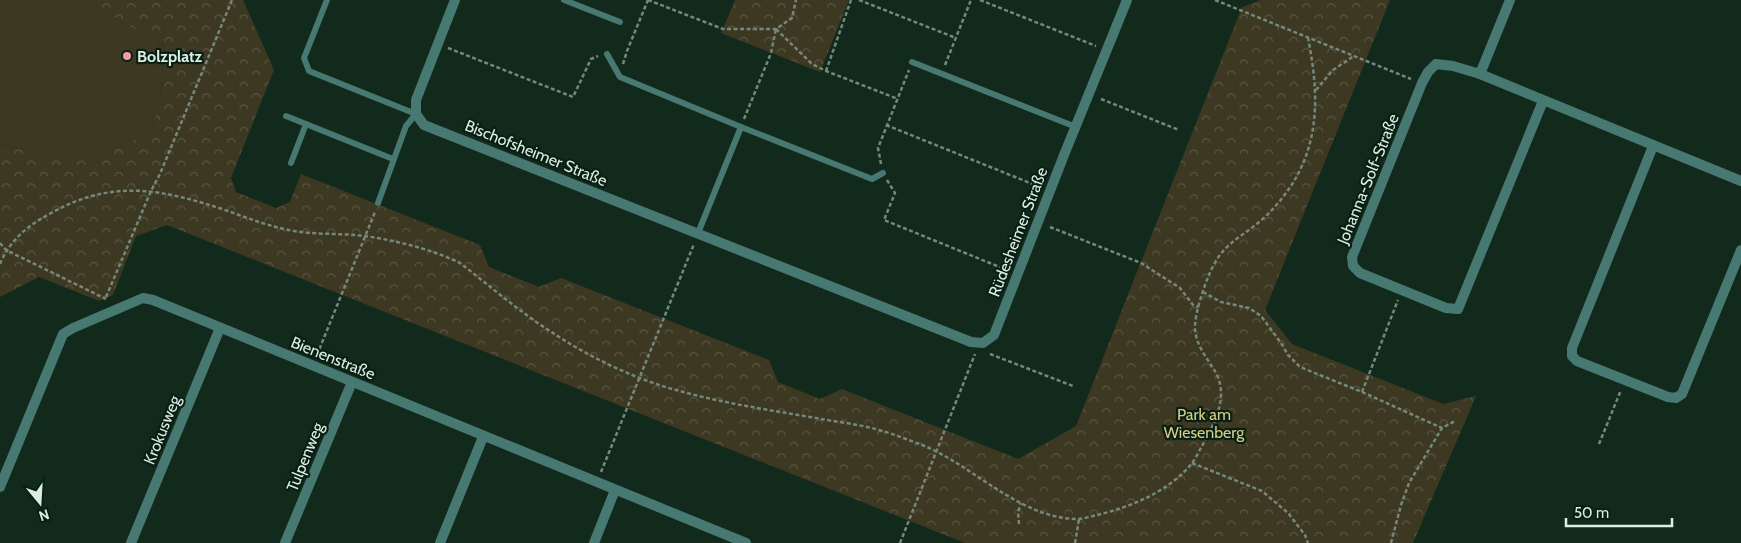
<svg xmlns="http://www.w3.org/2000/svg" width="1741" height="543" viewBox="0 0 1741 543" font-family="Cabin,sans-serif">
<style>
.green{fill:#3d3821}
.park{fill:url(#park-crowns)}
.lines{fill:none;stroke-linecap:round;stroke-linejoin:round}
.path{stroke:#74887c;stroke-width:2.5;stroke-dasharray:4 2.5;stroke-linecap:butt}
.service{stroke:#477872;stroke-width:6}
.minor{stroke:#477872;stroke-width:10}
.poi-dot{fill:#f39aa9;stroke:#082013;stroke-width:2}
.labels{text-anchor:middle;dominant-baseline:central;stroke-width:4.5;stroke-linejoin:round;paint-order:stroke}
.poi-label{font-size:16px;font-weight:bold;fill:#deede3;stroke:#082013;text-anchor:start}
.street-label{font-size:16px;fill:#deede3;stroke:#082013}
.park-label{font-size:16px;fill:#dacb86;stroke:#082013}
</style>
<defs>
<pattern id="park-crowns" width="20" height="18" patternUnits="userSpaceOnUse" patternTransform="scale(1.25)"><rect width="20" height="18" fill="#3d3821"/><path d="M2 6a3 3 0 1 1 6 0M12 15a3 3 0 1 1 6 0" fill="none" stroke="#595541"/></pattern>
</defs>
<rect width="100%" height="100%" fill="#122a1c"/>
<path class="green" d="M0,0H83L165,46L160,99L150,133L103,152L65,159L0,144Z"/>
<g class="park">
<path d="M83,0H243L274,70L231,178L236,192L276,208L290,202L301,174L480,245L489,267L539,287L561,278L769,360L778,382L820,399L842,389L1018,459L1076,426L1242,7L1261,0H1390L1265,310L1292,344L1443,404L1476,396L1413,543H965L167,225L136,236L113,295L99,301L39,277L0,297V144L65,159L103,152L150,133L160,99L165,46Z"/>
<path d="M735,0H849L820,72L721,33Z"/>
</g>
<g class="lines">
<g class="path">
<path d="M648,0L723,29H776L792,18L796,0"/>
<path d="M859,0L956,38"/>
<path d="M980,0L1096,46"/>
<path d="M1215,0L1411,79"/>
<path d="M776,29L812,64L826,71L898,99"/>
<path d="M448,48L573,97L591,59L598,56"/>
<path d="M623,64L627,51L648,0"/>
<path d="M945,65L971,0"/>
<path d="M826,71L851,0"/>
<path d="M1316,90L1333,70L1354,56"/>
<path d="M1101,99L1179,130"/>
<path d="M744,119L771,53L776,29"/>
<path d="M886,125L1040,187"/>
<path d="M881,164L878,148L909,70"/>
<path d="M887,180L895,193L884,220L1007,270"/>
<path d="M1050,227L1141,263L1180,288L1193,305L1199,307"/>
<path d="M0,243L6,250L106,299"/>
<path d="M0,264C10,239 30,224 53,212C115,178 165,190 228,211C250,219 271,227 294,231C317,235 342,233 365,236C398,241 431,249 460,263C490,286 521,313 553,333C589,357 635,379 676,390C722,403 769,410 816,418C836,422 859,424 879,430C894,434 908,440 922,445C973,465 1020,519 1078,519C1084,519 1091,516 1097,515C1131,507 1170,491 1192,463C1196,458 1199,451 1202,446C1214,424 1229,398 1216,373C1208,359 1195,345 1195,327C1195,313 1203,290 1208,277C1212,268 1217,257 1225,249C1237,237 1252,229 1265,217C1319,165 1322,107 1308,38"/>
<path d="M1203,292L1221,302L1249,308L1261,316L1281,343L1288,355L1300,367L1362,392L1442,428"/>
<path d="M106,297L151,191L160,174L232,0"/>
<path d="M990,354L1073,386"/>
<path d="M317,355L375,212"/>
<path d="M1362,392L1398,300"/>
<path d="M1599,444L1621,390"/>
<path d="M1192,463L1262,491L1288,513L1305,535L1308,543"/>
<path d="M601,472L694,244"/>
<path d="M1019,524L1018,512L1021,503"/>
<path d="M900,543L975,354"/>
<path d="M1075,543L1079,519"/>
<path d="M1391,543L1401,505L1409,483L1442,428L1455,421"/>
</g>
<g class="service">
<path d="M327,0L304,58L309,71L416,114L406,126L378,203"/>
<path d="M564,0L620,22"/>
<path d="M607,54L620,77L741,127L872,179L883,173"/>
<path d="M912,62L1076,127"/>
<path d="M286,116L393,159"/>
<path d="M291,163L306,124"/>
<path d="M698,233L741,127"/>
</g>
<g class="minor">
<path d="M455,0L416,100V114L424,125L971,342L983,343L994,335L1064,155L1127,0"/>
<path d="M1480,74L1510,0"/>
<path d="M1543,101L1458,309L1446,308L1360,273L1353,266L1352,257L1422,83L1428,72L1436,64L1453,66L1480,74L1741,181"/>
<path d="M1653,146L1572,348V356L1577,361L1668,397L1676,398L1682,394L1741,250"/>
<path d="M0,487L63,334L73,328L143,298L153,300L746,543"/>
<path d="M131,543L220,328"/>
<path d="M285,543L352,382"/>
<path d="M440,543L483,437"/>
<path d="M594,543L615,490"/>
</g>
</g>
<circle class="poi-dot" cx="127" cy="56" r="5"/>
<g class="labels">
<g class="poi-label">
<text x="137" y="56">Bolzplatz</text>
</g>
<g class="street-label">
<text transform="translate(536 153) rotate(22)">Bischofsheimer Straße</text>
<text transform="translate(1368 179) rotate(-68)">Johanna-Solf-Straße</text>
<text transform="translate(1018 232) rotate(-69)">Rüdesheimer Straße</text>
<text transform="translate(333 358) rotate(22)">Bienenstraße</text>
<text transform="translate(162 430) rotate(-68)">Krokusweg</text>
<text transform="translate(305 457) rotate(-68)">Tulpenweg</text>
</g>
<g class="park-label">
<text x="1204" y="414">Park am<tspan x="1204" dy="18">Wiesenberg</tspan></text>
</g>
</g>
<g transform="translate(40 503) rotate(162)" stroke="#082013" stroke-width="4" paint-order="stroke">
<path d="M0-4L9 19L0 12L-9 19Z" fill="#deede3"/>
<text y="-8" font-size="14" font-weight="bold" text-anchor="middle" fill="#deede3">N</text>
</g>
<path d="M1566 518v8h106v-8" fill="none" stroke="#deede3" stroke-width="2.5"/>
<text x="1574" y="518" font-size="15" fill="#deede3" stroke="#082013" stroke-width="4" paint-order="stroke">50 m</text>
</svg>
